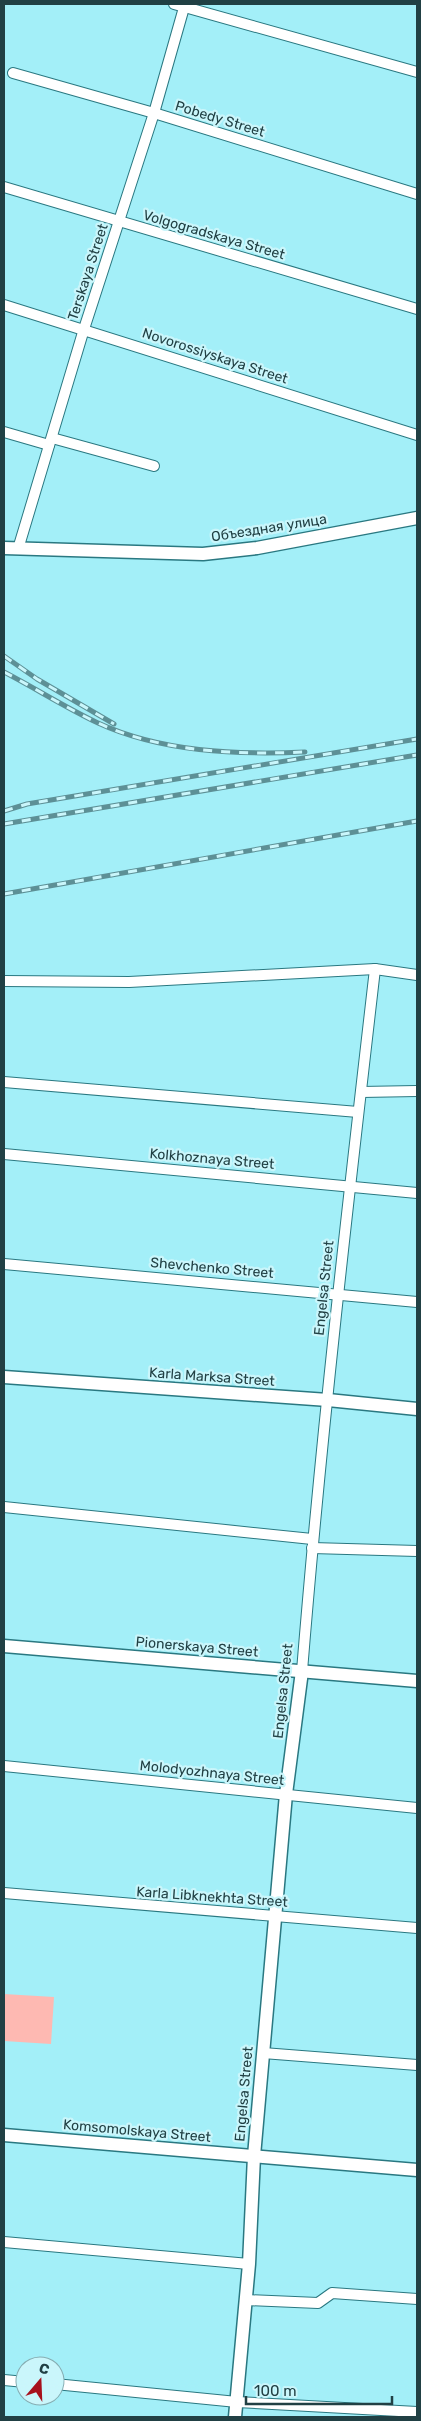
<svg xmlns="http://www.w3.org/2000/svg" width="421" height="2421" viewBox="0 0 421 2421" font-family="Rubik,sans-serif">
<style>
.green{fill:#feb9b2}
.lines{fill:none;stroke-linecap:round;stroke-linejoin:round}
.minor-casing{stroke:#2a7881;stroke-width:12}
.tertiary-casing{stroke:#2a7881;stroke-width:15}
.minor{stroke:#fff;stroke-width:10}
.tertiary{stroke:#fff;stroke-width:12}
.rail-casing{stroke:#5d9096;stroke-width:5}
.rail{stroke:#caf6fb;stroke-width:3;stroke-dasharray:9;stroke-linecap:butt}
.labels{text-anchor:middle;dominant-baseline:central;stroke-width:4.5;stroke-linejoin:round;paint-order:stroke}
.street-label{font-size:14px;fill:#214044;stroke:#caf6fb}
</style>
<rect width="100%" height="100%" fill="#a3eff8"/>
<path class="green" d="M4,1994L54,1997L51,2044L4,2041Z"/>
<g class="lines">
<g class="minor-casing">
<g id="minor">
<path d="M174,4L417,72"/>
<path d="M13,73L154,113L417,194"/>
<path d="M4,187L417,309"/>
<path d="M4,305L417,435"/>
<path d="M4,432L49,445"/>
<path d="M52,438L154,466"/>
<path d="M18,549L84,329L154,113L185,4"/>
<path d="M4,981L129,982L375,969L417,975"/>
<path d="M4,1082L358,1112"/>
<path d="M361,1092L417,1091"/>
<path d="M4,1154L417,1193"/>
<path d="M4,1264L417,1302"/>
<path d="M4,1507L312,1539"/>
<path d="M312,1548L417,1551"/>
<path d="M302,1671C321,1436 348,1202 375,969"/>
<path d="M4,1766L417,1808"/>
<path d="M4,1893L417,1928"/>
<path d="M263,2053L417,2065"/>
<path d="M4,2242L249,2264"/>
<path d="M246,2300L318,2303L332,2293L417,2299"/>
<path d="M4,2380L25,2382"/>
<path d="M55,2384L237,2402L417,2412"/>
</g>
</g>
<g class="tertiary-casing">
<g id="tertiary">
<path d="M4,548L203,554L257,548L417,518"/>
<path d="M4,1377L328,1400L417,1409"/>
<path d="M4,1646L417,1681"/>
<path d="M4,2135L417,2170"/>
<path d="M235,2417L249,2264L254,2156L274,1930L286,1794L302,1671"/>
</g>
</g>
<use href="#minor" class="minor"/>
<use href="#tertiary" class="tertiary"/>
<g class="rail-casing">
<g id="rail">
<path d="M4,656L37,679L114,724"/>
<path d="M4,672C35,688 66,708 98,723C161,752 236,755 305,752"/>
<path d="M4,811L27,804L417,739"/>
<path d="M4,824L417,755"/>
<path d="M4,894L417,821"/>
</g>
</g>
<use href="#rail" class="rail"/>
</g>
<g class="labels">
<g class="street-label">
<text transform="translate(220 119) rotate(17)">Pobedy Street</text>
<text transform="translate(214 235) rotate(16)">Volgogradskaya Street</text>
<text transform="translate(88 272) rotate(-72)">Terskaya Street</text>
<text transform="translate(215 356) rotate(18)">Novorossiyskaya Street</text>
<text transform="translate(269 528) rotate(-9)">Объездная улица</text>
<text transform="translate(212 1159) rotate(5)">Kolkhoznaya Street</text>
<text transform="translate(212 1268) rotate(5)">Shevchenko Street</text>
<text transform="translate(324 1288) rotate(-84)">Engelsa Street</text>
<text transform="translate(212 1377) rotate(4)">Karla Marksa Street</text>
<text transform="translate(197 1647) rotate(5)">Pionerskaya Street</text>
<text transform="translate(283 1691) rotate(-84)">Engelsa Street</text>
<text transform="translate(212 1773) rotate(6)">Molodyozhnaya Street</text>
<text transform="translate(212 1897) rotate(4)">Karla Libknekhta Street</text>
<text transform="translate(244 2094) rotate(-85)">Engelsa Street</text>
<text transform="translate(137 2131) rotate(5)">Komsomolskaya Street</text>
</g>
</g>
<rect width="421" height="2421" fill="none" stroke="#214044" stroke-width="10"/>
<g transform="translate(40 2381) rotate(19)"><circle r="24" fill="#caf6fb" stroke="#86adb2"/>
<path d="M0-4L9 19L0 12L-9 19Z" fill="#a7111c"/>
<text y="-8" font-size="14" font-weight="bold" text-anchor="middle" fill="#214044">С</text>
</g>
<path d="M246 2396v8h146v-8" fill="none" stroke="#214044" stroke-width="2.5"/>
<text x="254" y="2396" font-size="15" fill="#214044" stroke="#caf6fb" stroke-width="4" paint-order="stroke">100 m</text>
</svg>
